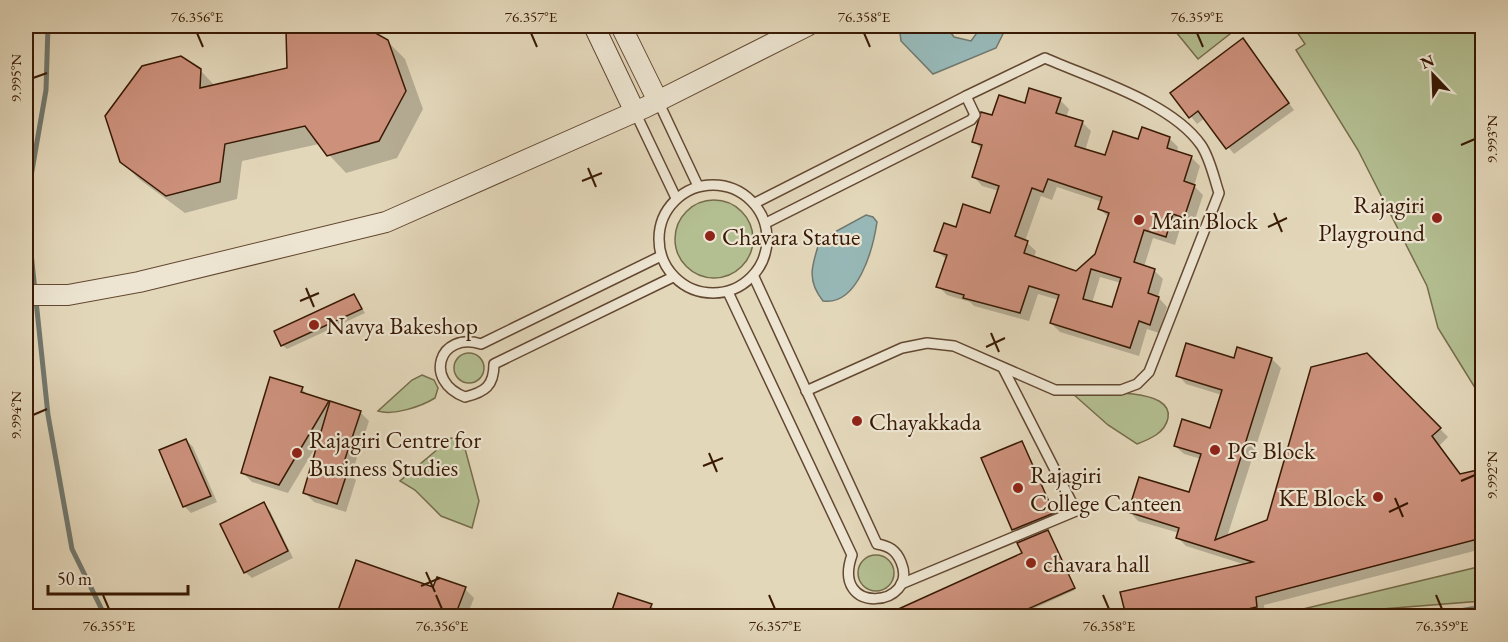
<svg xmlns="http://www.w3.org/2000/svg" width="1508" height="642" viewBox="0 0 1508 642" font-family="'EB Garamond',serif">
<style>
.green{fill:#b3be91;stroke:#766c4a;stroke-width:1.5}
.water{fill:#97b8b7;stroke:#71786f;stroke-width:1.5}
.shadow{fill:#0003;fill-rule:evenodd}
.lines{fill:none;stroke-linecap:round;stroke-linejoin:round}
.stream{stroke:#71786f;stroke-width:5}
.building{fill:#cc907b;stroke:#381903;stroke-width:1.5;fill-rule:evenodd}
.service-casing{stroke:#634831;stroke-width:12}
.minor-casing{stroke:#634831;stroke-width:22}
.service{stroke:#ede5d2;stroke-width:9}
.minor{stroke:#ede5d2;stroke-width:20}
.ticks{fill:none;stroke:#381903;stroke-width:2}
.poi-dot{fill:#8f2418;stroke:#ede5d2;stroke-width:2}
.labels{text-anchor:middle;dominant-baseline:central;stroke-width:4.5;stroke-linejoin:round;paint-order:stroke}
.poi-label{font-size:24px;fill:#381903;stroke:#ede5d2;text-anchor:start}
.neatline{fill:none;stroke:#381903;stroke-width:2}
.ticks-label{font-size:15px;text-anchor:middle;fill:#381903}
</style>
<rect width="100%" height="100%" fill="#e3d7ba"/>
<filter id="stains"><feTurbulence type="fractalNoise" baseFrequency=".00333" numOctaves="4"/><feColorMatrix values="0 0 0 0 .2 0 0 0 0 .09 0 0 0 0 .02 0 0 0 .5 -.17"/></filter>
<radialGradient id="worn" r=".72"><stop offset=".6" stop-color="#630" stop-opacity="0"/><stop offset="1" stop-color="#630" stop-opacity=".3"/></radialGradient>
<g class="green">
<path d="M1171,26H1240L1198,59Z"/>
<path d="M1293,26H1482V399L1438,328L1427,286L1358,150L1296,50L1305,44Z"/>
<circle cx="714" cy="239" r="39"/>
<circle cx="469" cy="368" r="15"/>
<path d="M422,375L434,380L438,388L435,398C422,406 394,416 378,411L412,380Z"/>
<path d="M1073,394C1091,393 1174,386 1168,418C1165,433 1150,439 1137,444L1108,425Z"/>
<path d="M451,438L463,441L479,501L472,528L441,516L415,490L400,481Z"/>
<circle cx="876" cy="573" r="18"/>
<path d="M1482,566V601L1369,610L1343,616H1274Z"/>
</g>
<g class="water">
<path d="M908,26H946L954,37L971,41L982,26H1014L1005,30L996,48L933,74L901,41L900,33Z"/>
<path d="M866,215L873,217L877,222C873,249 858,306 823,301C806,280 812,265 820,240Z"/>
<path d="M1472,607H1482V616H1368L1450,611Z"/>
</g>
<g class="shadow">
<path d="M305,26H360L387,41L405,59L423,109L397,158L346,173L319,144L242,161L237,199L185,213L139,179L121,161L200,70L215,86L288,69L287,31Z"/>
<path d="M1243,40L1294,110L1234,154L1205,118L1197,124L1172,93Z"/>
<path d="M1060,100L1069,109L1066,118L1082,122L1091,131L1085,151L1106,157L1139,141L1169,138L1178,147L1177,152L1191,157L1200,166L1194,186L1203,195L1193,226L1182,222L1175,245L1153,238L1144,267L1154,270L1163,279L1158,297L1167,307L1159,333L1147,329L1139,356L1060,332L1051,323L1059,300L1038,294L1029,321L974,306L970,302L947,295L938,286L947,260L936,250L957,229L991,214L999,191L982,186L974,177L982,150L974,141L993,117L1026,105ZM1057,187L1102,202L1099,208L1109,218L1096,255L1076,272L1034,258L1036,251L1025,241L1041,196L1052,200ZM1100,277L1121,283L1113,309L1092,303Z"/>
<path d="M354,296L365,313L287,349L282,345Z"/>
<path d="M1367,355L1448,437L1439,446L1462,475L1482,471V549L1264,605L1265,616H1127L1122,593L1246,565L1186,546L1177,537L1179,533L1138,521L1130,512L1190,494L1201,459L1184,454L1175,446L1211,429L1222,395L1186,384L1178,375L1235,360L1272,359L1281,368L1227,537L1269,521Z"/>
<path d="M302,389L309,396L360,412L369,421L351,476L356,480L346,512L314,502L305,493L318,443L288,493L252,482L243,473Z"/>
<path d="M186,440L193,447L217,502L191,513L184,506Z"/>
<path d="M1022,443L1055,515L1015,531L983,459Z"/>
<path d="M263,504L270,511L293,558L252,578L245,572Z"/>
<path d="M1049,534L1075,590L1017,616H894L893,614L1024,554Z"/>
<path d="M357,562L434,589H465L474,598L467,616H338Z"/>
<path d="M619,595L651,606L658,612L656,616H612Z"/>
</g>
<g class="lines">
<path class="stream" d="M48,26L46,90L26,205L48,415L72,549L105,616"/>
</g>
<g class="building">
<path d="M300,26H363L388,40L406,91L379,141L327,156L305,126L225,144L220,182L166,196L120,162L105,116L142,66L181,56L201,69L200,88L287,68L286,30Z"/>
<path d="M1243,38L1289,103L1226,149L1198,111L1189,118L1170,93Z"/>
<path d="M1029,88L1061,98L1056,113L1083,121L1075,146L1105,155L1113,131L1138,139L1142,127L1170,137L1167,148L1192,156L1184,181L1195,185L1184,218L1173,214L1166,237L1144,230L1134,262L1155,269L1148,293L1159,297L1150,325L1139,321L1130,348L1050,323L1059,295L1029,286L1020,313L963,298L964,295L936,287L947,255L934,251L944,223L956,227L963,204L990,213L999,186L972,177L982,145L972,142L981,112L992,115L999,95L1025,103ZM1048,179L1102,197L1098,209L1109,213L1095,254L1076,271L1024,253L1028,241L1015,236L1032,188L1043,192ZM1091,269L1121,278L1112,307L1083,299Z"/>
<path d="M354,294L362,309L281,346L274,331Z"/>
<path d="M1186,343L1234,358L1237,347L1272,358L1215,540L1267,520L1311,367L1367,353L1441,428L1432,436L1460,474L1482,469V538L1256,597L1257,607L1216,616H1126L1120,592L1253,562L1176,538L1179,528L1128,512L1139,477L1189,492L1201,454L1174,446L1182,419L1210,428L1222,390L1176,376Z"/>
<path d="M270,377L303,387L301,392L329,401L279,485L241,473Z"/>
<path d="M330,401L361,411L342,468L348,470L337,504L303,493Z"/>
<path d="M186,439L211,496L183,507L159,450Z"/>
<path d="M1022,441L1054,513L1012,530L981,458Z"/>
<path d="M264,502L288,551L244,573L220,524Z"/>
<path d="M1048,530L1075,588L1012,616H883L1022,553L1017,543Z"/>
<path d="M356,560L433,587L437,577L466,587L455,616H336Z"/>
<path d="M618,593L652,604L647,616H610Z"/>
</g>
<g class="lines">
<g class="service-casing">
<g id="service">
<path d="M658,101L698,186"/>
<path d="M635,112L676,198"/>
<circle cx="713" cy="239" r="54"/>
<path d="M755,203L966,96L975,115L971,120L766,223"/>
<path d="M661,256L481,344C439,331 423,381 465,397C485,392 494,386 494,364L673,277"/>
<path d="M728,292L852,555C830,617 920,607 901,562C896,550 889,546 877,544L754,277"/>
<path d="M806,391L902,348L927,343L954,346L1055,390H1121L1137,384L1149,372L1219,193C1214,178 1210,158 1201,145C1171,102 1092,79 1045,58L966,96"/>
<path d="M901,584L1076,511L1003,368"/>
</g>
</g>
<g class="minor-casing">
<g id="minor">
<path d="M594,26L635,112"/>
<path d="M621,26L658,101"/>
<path d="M26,295H68L139,282L386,222L646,107L807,26"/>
</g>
</g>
<use href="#service" class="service"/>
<use href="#minor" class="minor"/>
</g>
<path class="ticks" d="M197,33L203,47M531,33L537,47M864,33L870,47M1197,33L1203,47M33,78L47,73M1461,145L1475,139M588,168L596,187M582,181L602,173M1274,213L1282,232M1268,227L1287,218M306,288L314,307M300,301L319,293M991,333L999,352M986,347L1005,338M33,415L47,409M709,453L717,472M703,466L723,458M1461,481L1475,475M1395,498L1403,517M1389,512L1408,503M426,572L435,592M421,586L440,578M103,595L109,609M436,595L442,609M769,595L775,609M1103,595L1109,609M1436,595L1442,609"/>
<g class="poi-dot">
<circle cx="1437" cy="218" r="6"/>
<circle cx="1139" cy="220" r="6"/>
<circle cx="710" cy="236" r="6"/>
<circle cx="314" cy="325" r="6"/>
<circle cx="857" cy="421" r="6"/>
<circle cx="1215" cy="450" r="6"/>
<circle cx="297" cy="453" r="6"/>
<circle cx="1018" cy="488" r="6"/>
<circle cx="1378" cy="497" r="6"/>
<circle cx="1031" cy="563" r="6"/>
</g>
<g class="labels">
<g class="poi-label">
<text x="1425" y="204" text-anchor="end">Rajagiri<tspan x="1425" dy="28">Playground</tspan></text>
<text x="1151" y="220">Main Block</text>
<text x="722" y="236">Chavara Statue</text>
<text x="326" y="325">Navya Bakeshop</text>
<text x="869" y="421">Chayakkada</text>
<text x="309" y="439">Rajagiri Centre for<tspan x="309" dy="28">Business Studies</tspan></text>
<text x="1227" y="450">PG Block</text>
<text x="1030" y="474">Rajagiri<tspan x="1030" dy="28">College Canteen</tspan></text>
<text x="1366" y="497" text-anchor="end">KE Block</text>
<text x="1043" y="563">chavara hall</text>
</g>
</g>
<rect width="1508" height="642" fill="none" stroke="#e3d7ba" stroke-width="66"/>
<g transform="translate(1433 75) rotate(337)" stroke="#ede5d2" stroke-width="4.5" paint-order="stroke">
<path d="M0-4.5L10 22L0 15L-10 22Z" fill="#381903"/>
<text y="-9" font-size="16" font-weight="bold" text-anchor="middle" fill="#381903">N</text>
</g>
<path d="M48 585v9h140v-9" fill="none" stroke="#381903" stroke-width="3"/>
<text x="57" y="585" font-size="18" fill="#381903" stroke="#ede5d2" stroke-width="4.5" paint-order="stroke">50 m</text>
<rect x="33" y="33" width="1442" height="576" class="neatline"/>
<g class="ticks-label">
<text x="197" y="22">76.356°E</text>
<text x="531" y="22">76.357°E</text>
<text x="864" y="22">76.358°E</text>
<text x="1197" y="22">76.359°E</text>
<text transform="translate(16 78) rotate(-90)" y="5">9.995°N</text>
<text transform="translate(1492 139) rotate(-90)" y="5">9.993°N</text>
<text transform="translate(16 415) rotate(-90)" y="5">9.994°N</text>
<text transform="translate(1492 475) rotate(-90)" y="5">9.992°N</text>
<text x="109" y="631">76.355°E</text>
<text x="442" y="631">76.356°E</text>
<text x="775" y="631">76.357°E</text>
<text x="1109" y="631">76.358°E</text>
<text x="1442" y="631">76.359°E</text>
</g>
<rect width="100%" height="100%" filter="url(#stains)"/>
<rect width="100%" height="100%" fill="url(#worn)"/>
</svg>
